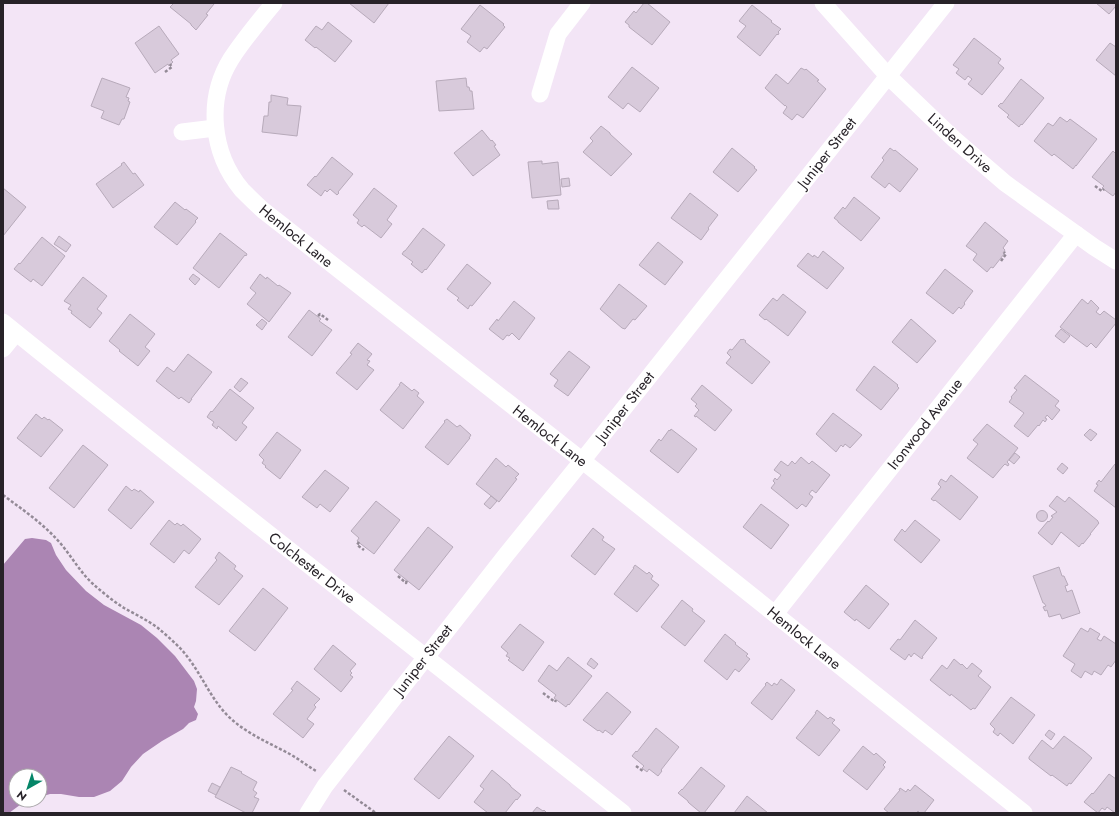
<svg xmlns="http://www.w3.org/2000/svg" width="1119" height="816" viewBox="0 0 1119 816" font-family="Jost,sans-serif">
<style>
.water{fill:#ab85b3}
.building{fill:#d8cadb;stroke:#b7aaba}
.lines{fill:none;stroke-linecap:round;stroke-linejoin:round}
.path{stroke:#938a96;stroke-width:2.5;stroke-dasharray:3 2;stroke-linecap:butt}
.minor{stroke:#fff;stroke-width:17}
.labels{text-anchor:middle;dominant-baseline:central;stroke-width:3;stroke-linejoin:round;paint-order:stroke}
.street-label{font-size:15px;fill:#272228;stroke:#fff}
</style>
<rect width="100%" height="100%" fill="#f3e5f6"/>
<path class="water" d="M32,538L46,540L51,543L56,555L66,570L86,591L104,605L141,625L157,638L175,656L194,681L197,689L196,701L194,707L198,714L196,720L189,723L183,729L162,741L143,754L131,767L122,781L110,791L94,797H79L61,794H50L40,797V776H16V800H32L24,802L9,813H3V565L25,539Z"/>
<g class="building">
<path d="M174,3H213L214,4L206,14L208,15L196,30L191,25V24L170,7Z"/>
<path d="M349,3H389L374,23Z"/>
<path d="M644,3H647L670,22L652,45L629,27V25L625,22L634,11L636,13Z"/>
<path d="M1096,3H1116V6L1109,14Z"/>
<path d="M480,5L504,24L503,25L505,27L487,49L484,47L480,52L467,42L471,36L461,29Z"/>
<path d="M752,5L772,21L771,22L781,29L778,32L779,33L778,35L777,34L760,56L737,37L746,26L739,21Z"/>
<path d="M328,22L352,41L335,62L316,47L315,48L305,40L316,26L322,30Z"/>
<path d="M159,26L179,54L171,60L173,62L169,66L168,64L155,73L135,43Z"/>
<path d="M974,38L1001,59L998,63L1004,68L982,95L968,84L972,79L968,76L965,80L956,73L959,69L953,65Z"/>
<path d="M1110,43L1116,47V76L1096,60Z"/>
<path d="M632,67L659,88L640,112L628,103L623,109L608,97Z"/>
<path d="M801,68L805,70L806,69L819,80L817,81L826,89L803,118L797,114L792,120L783,113L787,107L785,105V106L765,88L776,74L788,84Z"/>
<path d="M102,78L130,88L126,97L129,98L128,101L130,102L124,119H122L119,125L101,118L104,111L91,106Z"/>
<path d="M466,78L467,87H469L470,91H472L474,109L439,111L436,81Z"/>
<path d="M1021,79L1044,98L1022,125L1021,124L1019,127L1007,117L1009,115L998,106L1001,103L1002,104Z"/>
<path d="M271,95L288,98L287,105L301,106L297,136L262,132L264,116H268L269,102H271Z"/>
<path d="M1060,117L1067,122L1070,119L1097,139L1076,166V165L1073,169L1054,154L1052,156L1034,141L1048,123L1053,126Z"/>
<path d="M601,126L610,133V134L632,154L611,176L583,152L593,141L590,138Z"/>
<path d="M482,130L491,141L492,140L496,145L494,146L500,155L473,176L454,153Z"/>
<path d="M732,148L755,167L754,168L757,170L738,192L713,172Z"/>
<path d="M890,148L894,151L895,150L918,169L900,192L889,183L885,188L871,177L884,160L882,158Z"/>
<path d="M1113,151L1116,154V192L1113,196L1102,188L1104,186L1092,177Z"/>
<path d="M332,157L353,174L338,192L339,193L337,195L330,189L327,192L325,190L321,196L307,185L315,176L316,177Z"/>
<path d="M542,161V164L558,162L561,195L532,198L528,162Z"/>
<path d="M124,162L133,174L135,173L144,185L113,208L96,184L122,165L121,164Z"/>
<path d="M569,178L570,186L562,187L561,179Z"/>
<path d="M3,188L26,207L3,236Z"/>
<path d="M374,188L397,206L387,220L392,224L381,238L364,225L362,227L357,223L359,220L353,215Z"/>
<path d="M690,193L718,215L708,228L709,229L701,240L671,218Z"/>
<path d="M854,197L880,218L861,241L838,222V221L834,218L843,207L845,209Z"/>
<path d="M558,200L559,209H548L547,201Z"/>
<path d="M175,202L185,210L186,209L198,218L195,221L196,222L177,245L154,227Z"/>
<path d="M985,222L1008,241L1003,248L1005,250L1003,253L1004,254L993,268L991,267L987,272L973,260L977,254L966,246Z"/>
<path d="M423,228L445,245L426,270L425,269L422,273L411,264L413,262L402,254L404,251H405Z"/>
<path d="M220,233L247,254L246,256L245,255L219,288L193,268Z"/>
<path d="M59,236L71,245L66,252L54,244Z"/>
<path d="M42,237L65,256L42,286L33,279L31,282L14,269L19,263L20,264Z"/>
<path d="M658,242L683,262L665,285L639,265Z"/>
<path d="M823,251L844,268L827,289L797,266L808,253L813,257L814,255L818,258Z"/>
<path d="M467,264L491,283L472,306L470,305L468,309L457,300L459,298L447,289Z"/>
<path d="M945,269L973,291L964,303L965,304L961,309L959,307L953,314L926,293Z"/>
<path d="M193,274L200,279L195,285L189,279Z"/>
<path d="M260,274L266,279L267,277L278,286L279,285L291,293L269,322L247,304L256,293L250,288Z"/>
<path d="M83,277L107,296L97,309L102,313L90,328L71,313L72,311L68,309L71,305L64,301Z"/>
<path d="M619,284L647,306L635,320L633,319L625,329L622,328L600,309Z"/>
<path d="M783,294L806,312L788,336L766,319L765,320L759,315L773,298L777,301Z"/>
<path d="M1082,299L1088,304L1091,300L1099,308L1096,312L1100,315L1104,311L1116,320V323L1096,348L1091,343L1087,347L1060,327Z"/>
<path d="M514,301L535,318L519,340L512,333L509,336L507,335L503,340L489,329L497,319L498,321Z"/>
<path d="M309,310L321,319L319,321L332,330L312,356L288,337Z"/>
<path d="M130,314L155,334L145,347L150,351L138,366L119,351L120,350L109,341Z"/>
<path d="M262,319L267,323L262,330L256,325Z"/>
<path d="M911,319L936,341L917,363L892,342Z"/>
<path d="M1061,329L1070,336L1064,343L1055,336Z"/>
<path d="M741,339L742,340L743,339L746,341L745,342L770,362L752,384L726,363L731,357L727,353L730,349L732,350Z"/>
<path d="M358,343L372,354L367,360L370,361L367,365L374,370L357,390L336,373L352,354L350,353Z"/>
<path d="M569,351L590,367L568,396L554,386L558,380L550,374Z"/>
<path d="M188,354L212,372L191,399H192L189,403L181,397L179,399L156,381L167,367L174,372Z"/>
<path d="M874,366L898,385L897,386L899,388L881,410L856,390Z"/>
<path d="M1025,375L1059,401L1055,406L1060,410L1052,420L1047,415L1045,418L1047,419L1045,422L1043,420L1039,426L1038,425L1028,437L1014,426L1024,413L1009,402L1012,398L1011,397L1017,390L1014,388Z"/>
<path d="M241,378L248,383L240,392L234,387Z"/>
<path d="M401,382L412,391L414,389L419,393L417,396L424,402L403,429L380,410L400,385H399Z"/>
<path d="M702,385L732,410L715,431L696,416V417L694,416L699,410L695,406L697,404L691,399Z"/>
<path d="M230,389L254,408L242,423L247,427L236,441L218,426L217,429L212,425L214,422L207,417L211,411L212,412Z"/>
<path d="M833,413L862,435L850,448L845,444L843,447L841,445L836,452L816,434Z"/>
<path d="M36,414L42,419L44,417L48,420L49,419L63,430L41,457L17,438Z"/>
<path d="M447,419L457,427L460,425L471,435L469,438H470L448,465L425,447L445,422L444,421Z"/>
<path d="M987,424L1018,448L1007,462L1009,464L1008,466L1005,464L1003,466L993,478L967,458L978,444L973,440Z"/>
<path d="M671,429L697,449L678,473L650,451L659,439L661,441L669,430L670,431Z"/>
<path d="M1090,429L1097,434L1091,441L1084,435Z"/>
<path d="M277,432L301,450L280,479L265,467L266,466L262,463L264,460L259,455Z"/>
<path d="M83,445L108,465L74,508L49,488Z"/>
<path d="M1015,453L1020,457L1014,464L1009,460Z"/>
<path d="M801,457L809,464L812,461L830,475L816,493L812,490L809,494L813,497L806,507L802,504L797,509L771,488L775,483L773,481L775,478L777,480L781,475L774,470L781,461L788,466L792,461L795,464Z"/>
<path d="M496,458L506,467L508,465L519,474L515,478L517,479L499,502L476,484Z"/>
<path d="M1062,463L1068,468L1063,474L1057,469Z"/>
<path d="M1115,464L1116,465V508L1094,491L1098,485L1096,484L1099,480L1101,482Z"/>
<path d="M325,470L349,488L330,512L320,504L317,508L302,497Z"/>
<path d="M951,475L978,497L960,520L935,500L934,501L931,499L941,487L938,484L941,479L946,482Z"/>
<path d="M126,486L132,491L134,489L139,492L140,490L154,502L131,529L108,510Z"/>
<path d="M491,496L497,501L490,509L484,504Z"/>
<path d="M1057,496L1065,502L1069,497L1098,521V522L1099,523L1090,534H1091L1083,544L1082,543L1079,547L1061,532L1052,545L1038,533L1048,521L1049,522L1053,517L1051,516L1057,512L1049,506Z"/>
<path d="M376,501L400,520L374,554L357,541L359,538L351,531Z"/>
<path d="M761,504L789,525L771,549L743,527Z"/>
<circle cx="1042" cy="516" r="5.5"/>
<path d="M169,520L175,525L177,523L181,526L183,524L201,539L189,554L184,550L174,563L150,544Z"/>
<path d="M915,520L940,540L921,563L894,540L902,529L905,532Z"/>
<path d="M428,527L453,547L419,590L394,570Z"/>
<path d="M593,528L604,537L602,540L615,549L595,575L571,556Z"/>
<path d="M219,552L236,566L234,569L243,576L219,605L195,587L217,560L215,558Z"/>
<path d="M635,565L647,574L649,572L653,576L651,579L659,585L637,612L614,594L634,568H633Z"/>
<path d="M1059,567L1062,576H1064L1068,585L1065,586L1067,592L1072,590L1080,613L1062,619L1060,614L1049,617L1047,610L1045,611L1043,607L1046,606L1044,603H1043L1033,576Z"/>
<path d="M866,585L889,604L869,629L856,619L855,621L844,612Z"/>
<path d="M263,588L288,608L255,651L229,631Z"/>
<path d="M682,600L693,609L692,611L705,621L685,646L661,627Z"/>
<path d="M915,620L937,638L922,657H923L922,659L914,653L911,657L909,654L905,660L890,649L898,639L900,640Z"/>
<path d="M520,624L544,642L523,671L508,660L510,658L506,656L508,653L501,647Z"/>
<path d="M1081,628L1088,632L1090,628L1100,634L1097,639L1101,641L1104,636L1116,644V660L1111,667L1108,665L1101,675L1094,671L1092,675L1085,671L1081,678L1071,671L1075,664L1063,656Z"/>
<path d="M725,634L736,643L735,644L748,654L746,656L750,659L739,672L735,669L727,680L704,661Z"/>
<path d="M333,645L356,664L350,671L352,673L350,675L353,677L341,692L314,669Z"/>
<path d="M568,657L592,676L569,705L568,704L566,707L554,698L556,695L538,681L549,665L557,671Z"/>
<path d="M591,658L598,664L594,669L587,664Z"/>
<path d="M954,659L961,665L962,664L967,669L972,663L982,671L978,676L991,687L975,709L973,708L971,710L951,694L950,696L930,680L942,665L947,669Z"/>
<path d="M781,679L795,690L772,720L751,703L766,685L765,684L767,682L772,686L774,683L777,685Z"/>
<path d="M297,681L320,699L314,705L316,707L307,719L314,724L303,738L273,714L293,690L291,689Z"/>
<path d="M607,692L631,712L612,735L605,730L603,733L599,730L598,731L583,720Z"/>
<path d="M1011,697L1035,715L1013,744L1000,733L998,736L993,732L995,729L990,724Z"/>
<path d="M817,710L828,719L830,717L835,720L832,723L840,730L819,756L796,738L816,713H815Z"/>
<path d="M656,728L679,747L661,770L662,771L658,776L649,769L647,772L642,768L644,766L632,756L636,751L637,752Z"/>
<path d="M1049,730L1055,734L1051,740L1045,735Z"/>
<path d="M449,736L474,756L439,799L414,779Z"/>
<path d="M1064,736L1084,751L1092,758L1071,784L1069,783L1067,786L1052,775L1051,776L1029,759V757L1042,740L1053,749Z"/>
<path d="M863,746L874,755L876,753L886,762L883,765L885,767L867,790L843,771Z"/>
<path d="M231,767L242,772L241,773L257,782L253,790L257,793L254,797L259,799L252,813H246L215,797Z"/>
<path d="M701,767L725,786L704,813H701L689,803L688,802V801L678,793L682,789V790Z"/>
<path d="M492,770L510,785L511,787L521,795L517,800L516,799L505,813H488L474,802L484,789L480,786Z"/>
<path d="M1109,774L1116,779V812L1115,813L1107,807L1105,810L1102,808L1098,813L1084,802L1092,793L1093,794Z"/>
<path d="M212,783L220,787L216,795L208,791Z"/>
<path d="M915,785L934,800L924,813H920L918,811L916,813H889L884,809L900,790H899L900,788L906,792L908,789L910,791Z"/>
<path d="M747,796L768,813H734Z"/>
<path d="M537,807L543,811L544,810L547,813H532Z"/>
</g>
<g class="lines">
<g class="path">
<path d="M165,72L172,67L170,64"/>
<path d="M1095,186L1102,191L1104,189"/>
<path d="M1001,261L1006,254L1004,252"/>
<path d="M318,316L320,314L328,320"/>
<path d="M3,495C23,510 44,524 61,544C72,557 80,572 93,584C102,592 113,601 124,608C135,614 147,620 158,628C165,634 173,641 180,648C199,668 208,695 227,715C244,732 265,741 286,752C296,757 306,765 316,771"/>
<path d="M359,542L357,545L364,550"/>
<path d="M398,576L406,583L407,580"/>
<path d="M543,693L555,702L556,700"/>
<path d="M636,766L643,771L644,770"/>
<path d="M344,790L376,813"/>
</g>
<g class="minor">
<path d="M274,3C259,21 244,39 231,59C206,99 211,153 242,190C249,197 256,204 264,211L598,473L1024,813"/>
<path d="M823,3L888,76L954,139L1005,183L1094,247L1116,261"/>
<path d="M540,94L558,34L582,3"/>
<path d="M182,132L215,128"/>
<path d="M3,322C208,488 417,649 623,813"/>
<path d="M3,349L16,333"/>
<path d="M775,614L1076,234"/>
<path d="M308,813L325,786L506,555L582,461L946,3"/>
</g>
</g>
<g class="labels">
<g class="street-label">
<text transform="translate(960 143) rotate(42)">Linden Drive</text>
<text transform="translate(827 153) rotate(-52)">Juniper Street</text>
<text transform="translate(296 236) rotate(39)">Hemlock Lane</text>
<text transform="translate(625 407) rotate(-52)">Juniper Street</text>
<text transform="translate(925 424) rotate(-52)">Ironwood Avenue</text>
<text transform="translate(550 436) rotate(38)">Hemlock Lane</text>
<text transform="translate(312 568) rotate(38)">Colchester Drive</text>
<text transform="translate(804 638) rotate(39)">Hemlock Lane</text>
<text transform="translate(423 660) rotate(-52)">Juniper Street</text>
</g>
</g>
<rect width="1119" height="816" fill="none" stroke="#272228" stroke-width="8"/>
<g transform="translate(28 788) rotate(219)"><circle r="19" fill="#ffffff" stroke="#a9a7a9"/>
<path d="M0-3L7 15L0 10L-7 15Z" fill="#058668"/>
<text y="-6" font-size="11" font-weight="bold" text-anchor="middle" fill="#272228">N</text>
</g>
</svg>
